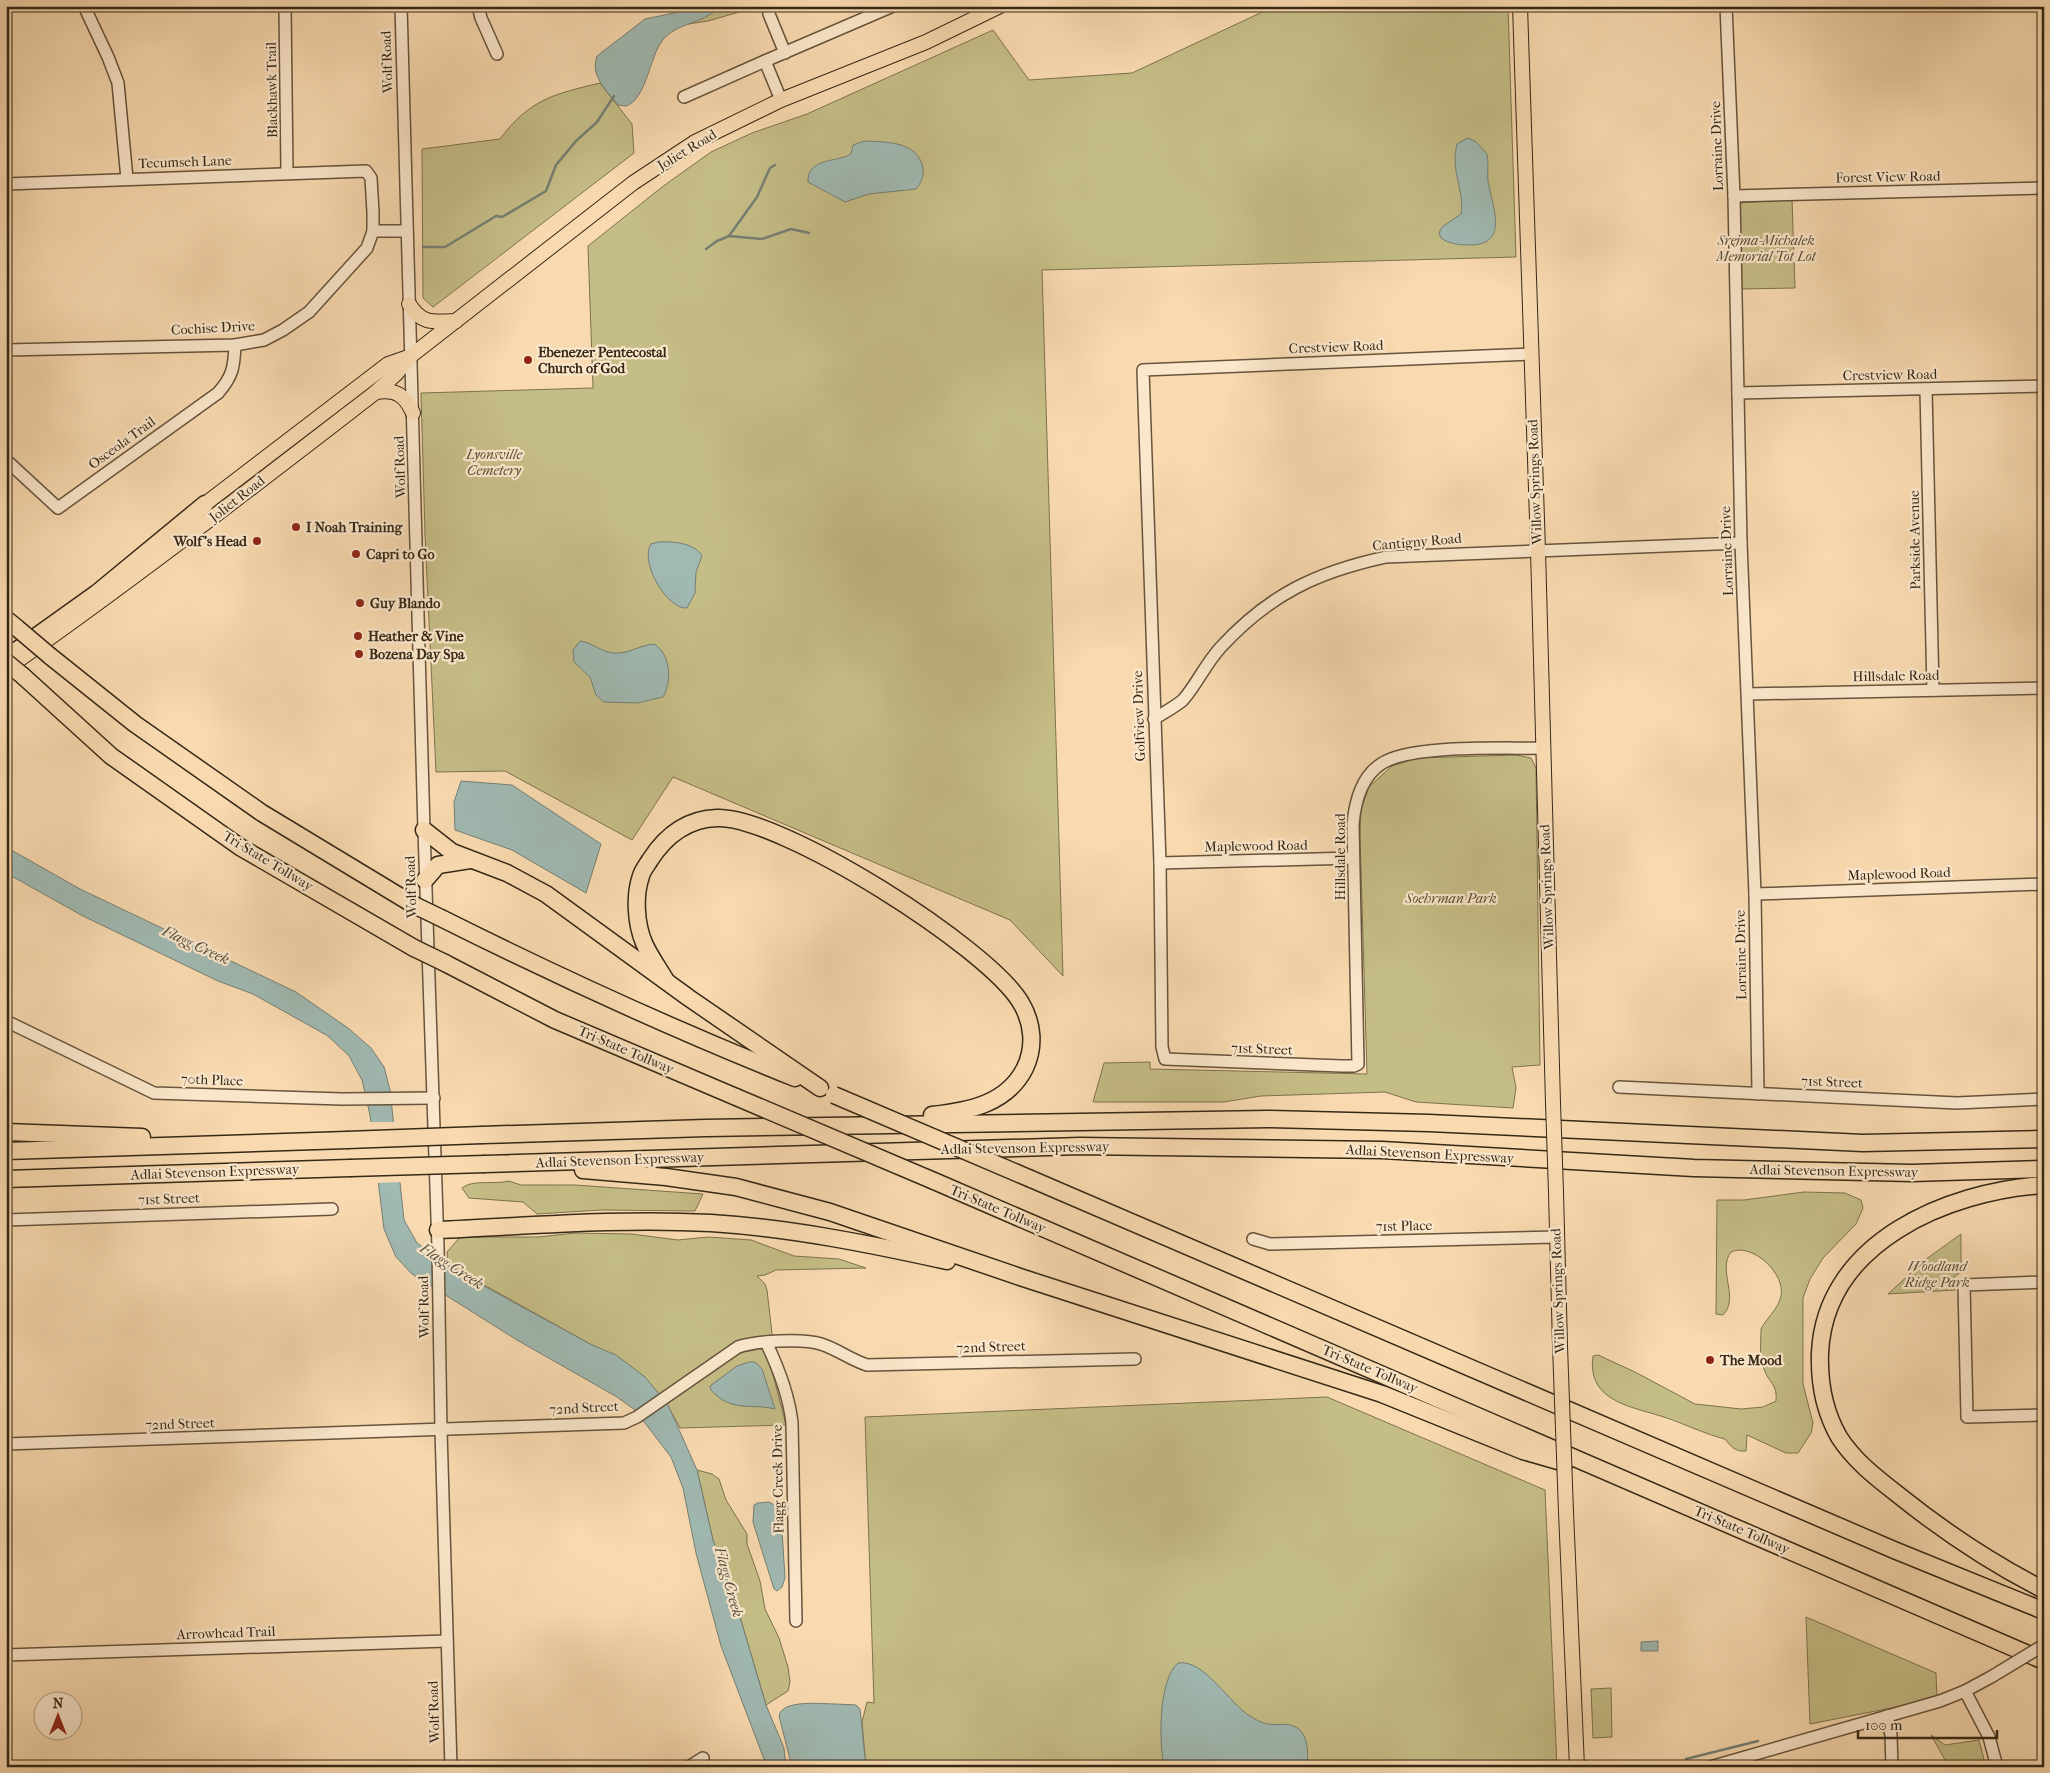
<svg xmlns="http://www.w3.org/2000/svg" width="2050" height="1773" viewBox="0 0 2050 1773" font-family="'IM FELL French Canon',serif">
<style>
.green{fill:#c5bd86;stroke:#7d724e}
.water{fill:#a0b9b2;stroke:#757f74}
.pier{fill:#f9dab0}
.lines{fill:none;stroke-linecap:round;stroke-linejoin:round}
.stream{stroke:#757f74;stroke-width:2.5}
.minor-casing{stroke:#66543c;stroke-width:14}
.major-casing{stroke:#352816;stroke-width:16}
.highway-casing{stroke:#352816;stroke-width:19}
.minor{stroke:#fbe7cc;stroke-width:11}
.major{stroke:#f9dab0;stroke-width:14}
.highway{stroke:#f9dab0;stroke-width:16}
.minor-bridge-casing{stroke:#66543c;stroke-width:14;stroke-linecap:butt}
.major-bridge-casing{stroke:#352816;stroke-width:16;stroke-linecap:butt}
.highway-bridge-casing{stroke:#352816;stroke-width:19;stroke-linecap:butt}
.minor-bridge{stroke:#fbe7cc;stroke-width:11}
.major-bridge{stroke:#f9dab0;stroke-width:14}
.highway-bridge{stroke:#f9dab0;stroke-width:16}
.poi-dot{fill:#8f2418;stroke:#fbe7cc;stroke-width:2}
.labels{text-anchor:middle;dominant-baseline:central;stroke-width:4.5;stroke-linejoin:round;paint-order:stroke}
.street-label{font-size:14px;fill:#352816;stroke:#fbe7cc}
.park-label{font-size:14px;font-style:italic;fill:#594d32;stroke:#fbe7cc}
.poi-label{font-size:14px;font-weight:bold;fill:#352816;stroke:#fbe7cc;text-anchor:start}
.water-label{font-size:15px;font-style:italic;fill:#504c3d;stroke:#fbe7cc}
</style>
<rect width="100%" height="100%" fill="#f9dab0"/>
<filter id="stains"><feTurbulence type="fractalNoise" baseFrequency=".004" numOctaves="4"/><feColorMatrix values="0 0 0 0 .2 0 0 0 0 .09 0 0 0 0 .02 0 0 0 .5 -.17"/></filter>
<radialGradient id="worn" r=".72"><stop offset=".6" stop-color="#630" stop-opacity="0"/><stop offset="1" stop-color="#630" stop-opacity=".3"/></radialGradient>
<g class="green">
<path d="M717,6H760L708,21L688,24L714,12Z"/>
<path d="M1508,6L1516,257L1042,270L1063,976L1010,920L673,777L632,840L505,771L436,772L425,534L421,393L593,388L588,246L662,187L711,152L752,133L807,114L993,30L1029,80L1132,73L1273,7Z"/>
<path d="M600,83L632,124L634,153L433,307L423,298L422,149L500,139C530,99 554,94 600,83Z"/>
<path d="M1792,199L1795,288L1740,289L1739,203Z"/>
<path d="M1516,755L1531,758L1536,768L1540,1065L1512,1067L1516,1088L1513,1108L1416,1102L1385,1092L1261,1096L1224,1102H1093L1104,1063L1150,1062V1069L1367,1074L1360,834L1361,809L1369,787L1392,766L1418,758Z"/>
<path d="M509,1181L521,1185H575L703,1194L695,1211L601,1210L537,1214L523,1202L469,1198L462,1188C472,1179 495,1185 509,1181Z"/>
<path d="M1804,1192L1845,1193L1861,1200L1863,1208L1856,1224L1823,1258L1810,1279L1803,1298V1384L1813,1423L1811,1433L1798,1453H1786L1747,1435L1746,1451C1736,1452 1731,1447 1725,1439C1705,1434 1687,1425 1667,1418C1635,1407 1586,1403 1593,1356L1598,1355L1635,1372L1695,1404L1741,1409L1763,1407L1776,1401C1778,1384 1768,1382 1764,1369C1759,1357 1761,1341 1761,1329C1767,1317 1778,1310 1781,1296C1786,1274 1752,1242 1731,1252C1717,1270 1740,1298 1723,1315L1716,1314L1717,1200H1744Z"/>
<path d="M575,1233L631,1234L678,1240L708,1237L751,1240L794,1256L839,1259L866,1268L776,1270L765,1275L757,1276L765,1284L767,1290L772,1334L770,1363L786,1425L680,1428C659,1387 635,1363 592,1345L448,1265L447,1252L460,1237H538Z"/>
<path d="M1961,1234V1272L1954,1277L1953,1286L1955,1290L1888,1294L1925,1260Z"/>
<path d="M1327,1397L1545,1490L1557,1767H866L862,1722L867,1702L874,1703L865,1417Z"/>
<path d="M697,1470L712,1474L719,1479L726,1500L747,1534V1544L760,1581L765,1609L779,1638L788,1667L790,1682L788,1691L766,1705L737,1607L713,1540Z"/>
<path d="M1806,1617L1936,1673L1937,1699L1810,1724Z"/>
<path d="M1611,1688L1612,1737L1593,1738L1591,1689Z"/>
<path d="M1931,1735L1945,1745L1979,1740L1986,1767H1949Z"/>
</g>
<g class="water">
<path d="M688,6L718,8C702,25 676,22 662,41C650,56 646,100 626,106L618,105C606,90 590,76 597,56L645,19L674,13Z"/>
<path d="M1468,138L1475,141L1487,154C1489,163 1487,172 1488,181C1491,203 1511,245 1470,245C1460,245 1449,244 1441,238L1439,233L1442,227L1461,214C1465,191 1450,172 1457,144Z"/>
<path d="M864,141C886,142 918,141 923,168C924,176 921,183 916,189L869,194L845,202L808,182C807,160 831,162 847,156L851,154L853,145Z"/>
<path d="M658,542C671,541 696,543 702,556L696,572L695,593L687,608C668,610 639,563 651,544Z"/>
<path d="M580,641C592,642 602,653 615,653C629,654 640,645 654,644C671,654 672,682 663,697L637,703L604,702L596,695L590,677L574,662L573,650Z"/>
<path d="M461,781L512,785L601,844L586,893L512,850L455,830L454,802Z"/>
<path d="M6,847L80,889L296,992L348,1028L371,1048L384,1067L390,1090L404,1220L417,1243L460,1273L592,1345L616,1355L645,1377L668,1405L697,1470L713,1540L737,1607L766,1705L784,1748L786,1767H767L721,1646L696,1553L683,1488L671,1457L635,1410L617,1397L517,1340L412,1274L396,1257L384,1229L370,1115L362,1080L349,1056L328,1036L253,994L218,981L83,916L6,873Z"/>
<path d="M749,1362H755L762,1369L775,1409C750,1403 732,1413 711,1390L710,1386L737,1366Z"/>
<path d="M769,1502L778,1507L781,1514L785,1578L782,1587L777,1591L774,1589L753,1522L754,1505L758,1503Z"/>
<path d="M1658,1641V1651H1641V1642Z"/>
<path d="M1178,1663C1205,1659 1229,1704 1250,1716C1254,1719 1262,1723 1267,1724C1279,1726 1290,1721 1300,1730C1309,1740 1308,1755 1307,1767H1164C1159,1743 1158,1680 1178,1663Z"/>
<path d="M836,1704L856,1705L860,1709L866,1767H792L779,1716C782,1699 822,1704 836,1704Z"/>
</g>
<path class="pier" d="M368,1122H396L403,1182L376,1183Z"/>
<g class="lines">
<g class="stream">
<path d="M729,236L757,197L770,168L775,165"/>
<path d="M423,247H445L496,216L502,217L546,191L556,165L576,141L597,122L614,96"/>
<path d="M706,249L717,241L729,236L762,239L791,229L809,233"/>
<path d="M1686,1759L1758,1741"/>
<path d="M1586,1761L1588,1767"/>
</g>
<g class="minor-casing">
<g id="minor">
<path d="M84,6L108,57L118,83L127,179"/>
<path d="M285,6L287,173"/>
<path d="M401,6L424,830L438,1247L441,1430L451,1767"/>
<path d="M478,6L481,18L497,54"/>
<path d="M1726,6L1734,196L1741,543L1755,894L1758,1094"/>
<path d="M769,14L785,53"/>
<path d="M765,61L893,6"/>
<path d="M684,97L765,61L781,100"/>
<path d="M6,184L366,171L371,178L373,212V231L367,248L309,312L283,330L264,340L235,345L6,350"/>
<path d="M1734,196L2044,188"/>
<path d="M373,231H407"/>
<path d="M1530,354L1143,370L1160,863L1162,1047L1165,1059L1341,1066H1354L1358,1064L1353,824C1355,802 1361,777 1381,764C1410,744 1504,749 1543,748"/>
<path d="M1926,390L1933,690"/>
<path d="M1738,393L2044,386"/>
<path d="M6,460L58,508L218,393C233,376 234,367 235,345"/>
<path d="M1748,694L2044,688"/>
<path d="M1154,719C1163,713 1175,707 1183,700C1197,684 1206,663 1221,647C1270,594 1317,572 1386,557L1741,543"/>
<path d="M1160,863L1353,858"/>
<path d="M1755,894L2044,884"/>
<path d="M6,1021L154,1093L342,1099L434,1098"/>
<path d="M1619,1087L1957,1103L2044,1099"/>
<path d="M6,1220L332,1209"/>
<path d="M1253,1239L1270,1244L1557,1237"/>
<path d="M2044,1282L1964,1285L1967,1417L2044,1415"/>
<path d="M766,1342C778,1367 789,1395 792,1423L796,1621"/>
<path d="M6,1444L624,1423L637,1417L738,1347C756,1341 803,1338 821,1344C837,1349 851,1360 867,1365L1135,1359"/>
<path d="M6,1655L447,1641"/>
<path d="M1965,1691L1989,1737L1997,1767"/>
<path d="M1887,1716L1891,1735L1892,1767"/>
<path d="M689,1767L703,1758"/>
<path d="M1710,1767L1940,1701L1965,1691L1991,1677"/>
</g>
</g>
<g class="major-casing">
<g id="major">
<path d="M1520,6L1538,550L1553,1103"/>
<path d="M409,304C422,325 434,322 456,321"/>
<path d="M376,392C396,389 405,395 413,413"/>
<path d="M205,504L388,364L411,356"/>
<path d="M6,669C133,580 254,486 376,392L396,374L412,355L633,183L695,142L781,100L926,42L1000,6"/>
<path d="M1556,1192L1560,1346"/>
<path d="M1566,1512L1577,1767"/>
</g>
</g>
<g class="highway-casing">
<g id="highway">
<path d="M6,619L17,628"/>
<path d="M50,656L135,724L262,813L414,905"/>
<path d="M6,658L97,593L205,504"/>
<path d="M23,676L111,756L240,847L414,948"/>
<path d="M424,830L452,852L507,873L546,894L689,998L820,1088"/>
<path d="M425,880L438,865L470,860"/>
<path d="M443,919C559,977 675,1030 795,1078"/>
<path d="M445,963L555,1020L736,1097"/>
<path d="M665,979C658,967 649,955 644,943C636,924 634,896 641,876C642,871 647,865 650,860C666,835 687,819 717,818C781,816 989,948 1021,1003C1033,1023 1035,1047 1025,1068C1007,1104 969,1111 932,1115"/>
<path d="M6,1132L142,1137"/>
<path d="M482,1135L706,1128L1269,1119L1429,1123L1863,1143L2044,1139"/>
<path d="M6,1151L347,1140"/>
<path d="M485,1164L1080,1146L1382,1150L1694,1168L1912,1173L2044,1169"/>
<path d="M583,1170L666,1177L736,1187L830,1212L1023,1278L1382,1394L1523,1451L1565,1463"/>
<path d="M6,1179L350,1168"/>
<path d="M1031,1179L1894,1550L2044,1611"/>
<path d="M934,1181L2044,1661"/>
<path d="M2044,1185C1948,1191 1825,1242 1820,1353C1819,1383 1824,1411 1839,1437C1855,1462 1878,1479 1901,1497C1946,1533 1993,1564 2044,1590"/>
<path d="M438,1230C529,1226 619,1218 711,1223C790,1228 870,1244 947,1261"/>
</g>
</g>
<use href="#minor" class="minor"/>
<use href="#major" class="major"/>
<use href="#highway" class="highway"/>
<g class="minor-bridge-casing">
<path id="minor-bridge" d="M1991,1677L2044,1645"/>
</g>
<g class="major-bridge-casing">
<g id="major-bridge">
<path d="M1553,1103L1556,1192"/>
<path d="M1560,1346L1566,1512"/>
</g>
</g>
<g class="highway-bridge-casing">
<g id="highway-bridge">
<path d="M17,628L50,656"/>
<path d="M6,662L23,676"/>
<path d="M414,905L443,919"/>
<path d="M414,948L445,963"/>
<path d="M834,1095L1031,1179"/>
<path d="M736,1097L934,1181"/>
<path d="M347,1140L482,1135"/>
<path d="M350,1168L485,1164"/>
</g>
</g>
<use href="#minor-bridge" class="minor-bridge"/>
<use href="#major-bridge" class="major-bridge"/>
<use href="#highway-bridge" class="highway-bridge"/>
</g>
<g class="poi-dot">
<circle cx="528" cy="360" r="5"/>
<circle cx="296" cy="527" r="5"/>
<circle cx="257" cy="541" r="5"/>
<circle cx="356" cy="554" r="5"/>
<circle cx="360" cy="603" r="5"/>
<circle cx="358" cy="636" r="5"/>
<circle cx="359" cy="654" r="5"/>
<circle cx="1710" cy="1360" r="5"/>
</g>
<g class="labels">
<g class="street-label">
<text transform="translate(387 62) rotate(-92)">Wolf Road</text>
<text transform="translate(272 90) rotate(-91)">Blackhawk Trail</text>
<text transform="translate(1717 146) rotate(-92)">Lorraine Drive</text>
<text transform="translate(687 150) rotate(-31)">Joliet Road</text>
<text transform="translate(185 162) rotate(-2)">Tecumseh Lane</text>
<text transform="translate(1888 177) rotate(-1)">Forest View Road</text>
<text transform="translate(213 328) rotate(-3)">Cochise Drive</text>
<text transform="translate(1336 347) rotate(-2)">Crestview Road</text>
<text transform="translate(1890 375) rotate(-1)">Crestview Road</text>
<text transform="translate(122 443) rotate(-36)">Osceola Trail</text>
<text transform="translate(400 467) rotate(-92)">Wolf Road</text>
<text transform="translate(1535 482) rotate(-92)">Willow Springs Road</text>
<text transform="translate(237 499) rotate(-38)">Joliet Road</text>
<text transform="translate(1915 540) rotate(-91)">Parkside Avenue</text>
<text transform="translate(1417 542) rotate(-5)">Cantigny Road</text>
<text transform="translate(1727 551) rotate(-92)">Lorraine Drive</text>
<text transform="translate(1896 676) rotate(-1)">Hillsdale Road</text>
<text transform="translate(1139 716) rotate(-92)">Golfview Drive</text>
<text transform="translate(1256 846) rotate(-1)">Maplewood Road</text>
<text transform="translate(1340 857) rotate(-90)">Hillsdale Road</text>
<text transform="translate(268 861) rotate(31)">Tri-State Tollway</text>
<text transform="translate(1899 874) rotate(-2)">Maplewood Road</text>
<text transform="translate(411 887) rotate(-92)">Wolf Road</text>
<text transform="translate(1547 887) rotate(-92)">Willow Springs Road</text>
<text transform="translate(1741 955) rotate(-91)">Lorraine Drive</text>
<text transform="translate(1262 1049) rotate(2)">71st Street</text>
<text transform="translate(626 1050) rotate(23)">Tri-State Tollway</text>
<text transform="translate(212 1080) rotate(2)">70th Place</text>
<text transform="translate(1832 1082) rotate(2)">71st Street</text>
<text transform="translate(1025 1148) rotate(-1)">Adlai Stevenson Expressway</text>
<text transform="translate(1430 1154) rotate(3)">Adlai Stevenson Expressway</text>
<text transform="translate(620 1160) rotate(-2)">Adlai Stevenson Expressway</text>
<text transform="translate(1834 1171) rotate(1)">Adlai Stevenson Expressway</text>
<text transform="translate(215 1172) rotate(-2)">Adlai Stevenson Expressway</text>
<text transform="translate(169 1199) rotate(-2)">71st Street</text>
<text transform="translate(998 1209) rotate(23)">Tri-State Tollway</text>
<text transform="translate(1404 1226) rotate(-1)">71st Place</text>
<text transform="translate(1558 1291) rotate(-92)">Willow Springs Road</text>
<text transform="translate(424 1307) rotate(-91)">Wolf Road</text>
<text transform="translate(991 1347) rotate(-2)">72nd Street</text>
<text transform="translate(1370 1369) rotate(23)">Tri-State Tollway</text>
<text transform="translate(584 1408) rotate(-3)">72nd Street</text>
<text transform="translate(180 1424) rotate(-2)">72nd Street</text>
<text transform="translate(778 1479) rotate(-91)">Flagg Creek Drive</text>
<text transform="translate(1742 1530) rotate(23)">Tri-State Tollway</text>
<text transform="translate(226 1633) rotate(-2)">Arrowhead Trail</text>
<text transform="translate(434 1712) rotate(-92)">Wolf Road</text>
</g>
<g class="park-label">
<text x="1766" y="240">Srejma-Michalek<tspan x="1766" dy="16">Memorial Tot Lot</tspan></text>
<text x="494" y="454">Lyonsville<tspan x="494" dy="16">Cemetery</tspan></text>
<text x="1451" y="898">Soehrman Park</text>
<text x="1937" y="1266">Woodland<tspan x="1937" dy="16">Ridge Park</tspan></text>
</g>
<g class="poi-label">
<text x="538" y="352">Ebenezer Pentecostal<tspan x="538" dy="16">Church of God</tspan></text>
<text x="306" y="527">I Noah Training</text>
<text x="247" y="541" text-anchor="end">Wolf's Head</text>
<text x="366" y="554">Capri to Go</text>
<text x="370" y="603">Guy Blando</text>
<text x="368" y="636">Heather &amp; Vine</text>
<text x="369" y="654">Bozena Day Spa</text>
<text x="1720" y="1360">The Mood</text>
</g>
<g class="water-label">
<text transform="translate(196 945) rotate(25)">Flagg Creek</text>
<text transform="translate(452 1266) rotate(33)">Flagg Creek</text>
<text transform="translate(729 1582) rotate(75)">Flagg Creek</text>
</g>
</g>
<rect width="2050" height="1773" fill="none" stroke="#f9dab0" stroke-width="25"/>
<rect x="8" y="8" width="2035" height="1758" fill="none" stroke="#352816" stroke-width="2.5"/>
<rect x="12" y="12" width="2025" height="1748" fill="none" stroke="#352816"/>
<g transform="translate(58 1716)"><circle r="24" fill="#fbe7cc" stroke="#ac9b83"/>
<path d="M0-4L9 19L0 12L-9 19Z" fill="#8f2418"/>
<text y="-8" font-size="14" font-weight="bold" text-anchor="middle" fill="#352816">N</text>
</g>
<path d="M1858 1730v8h139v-8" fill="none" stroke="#352816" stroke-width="2.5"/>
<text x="1865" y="1730" font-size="15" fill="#352816" stroke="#fbe7cc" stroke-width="4" paint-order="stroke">100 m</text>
<rect width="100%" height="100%" filter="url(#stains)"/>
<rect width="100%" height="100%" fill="url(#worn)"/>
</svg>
